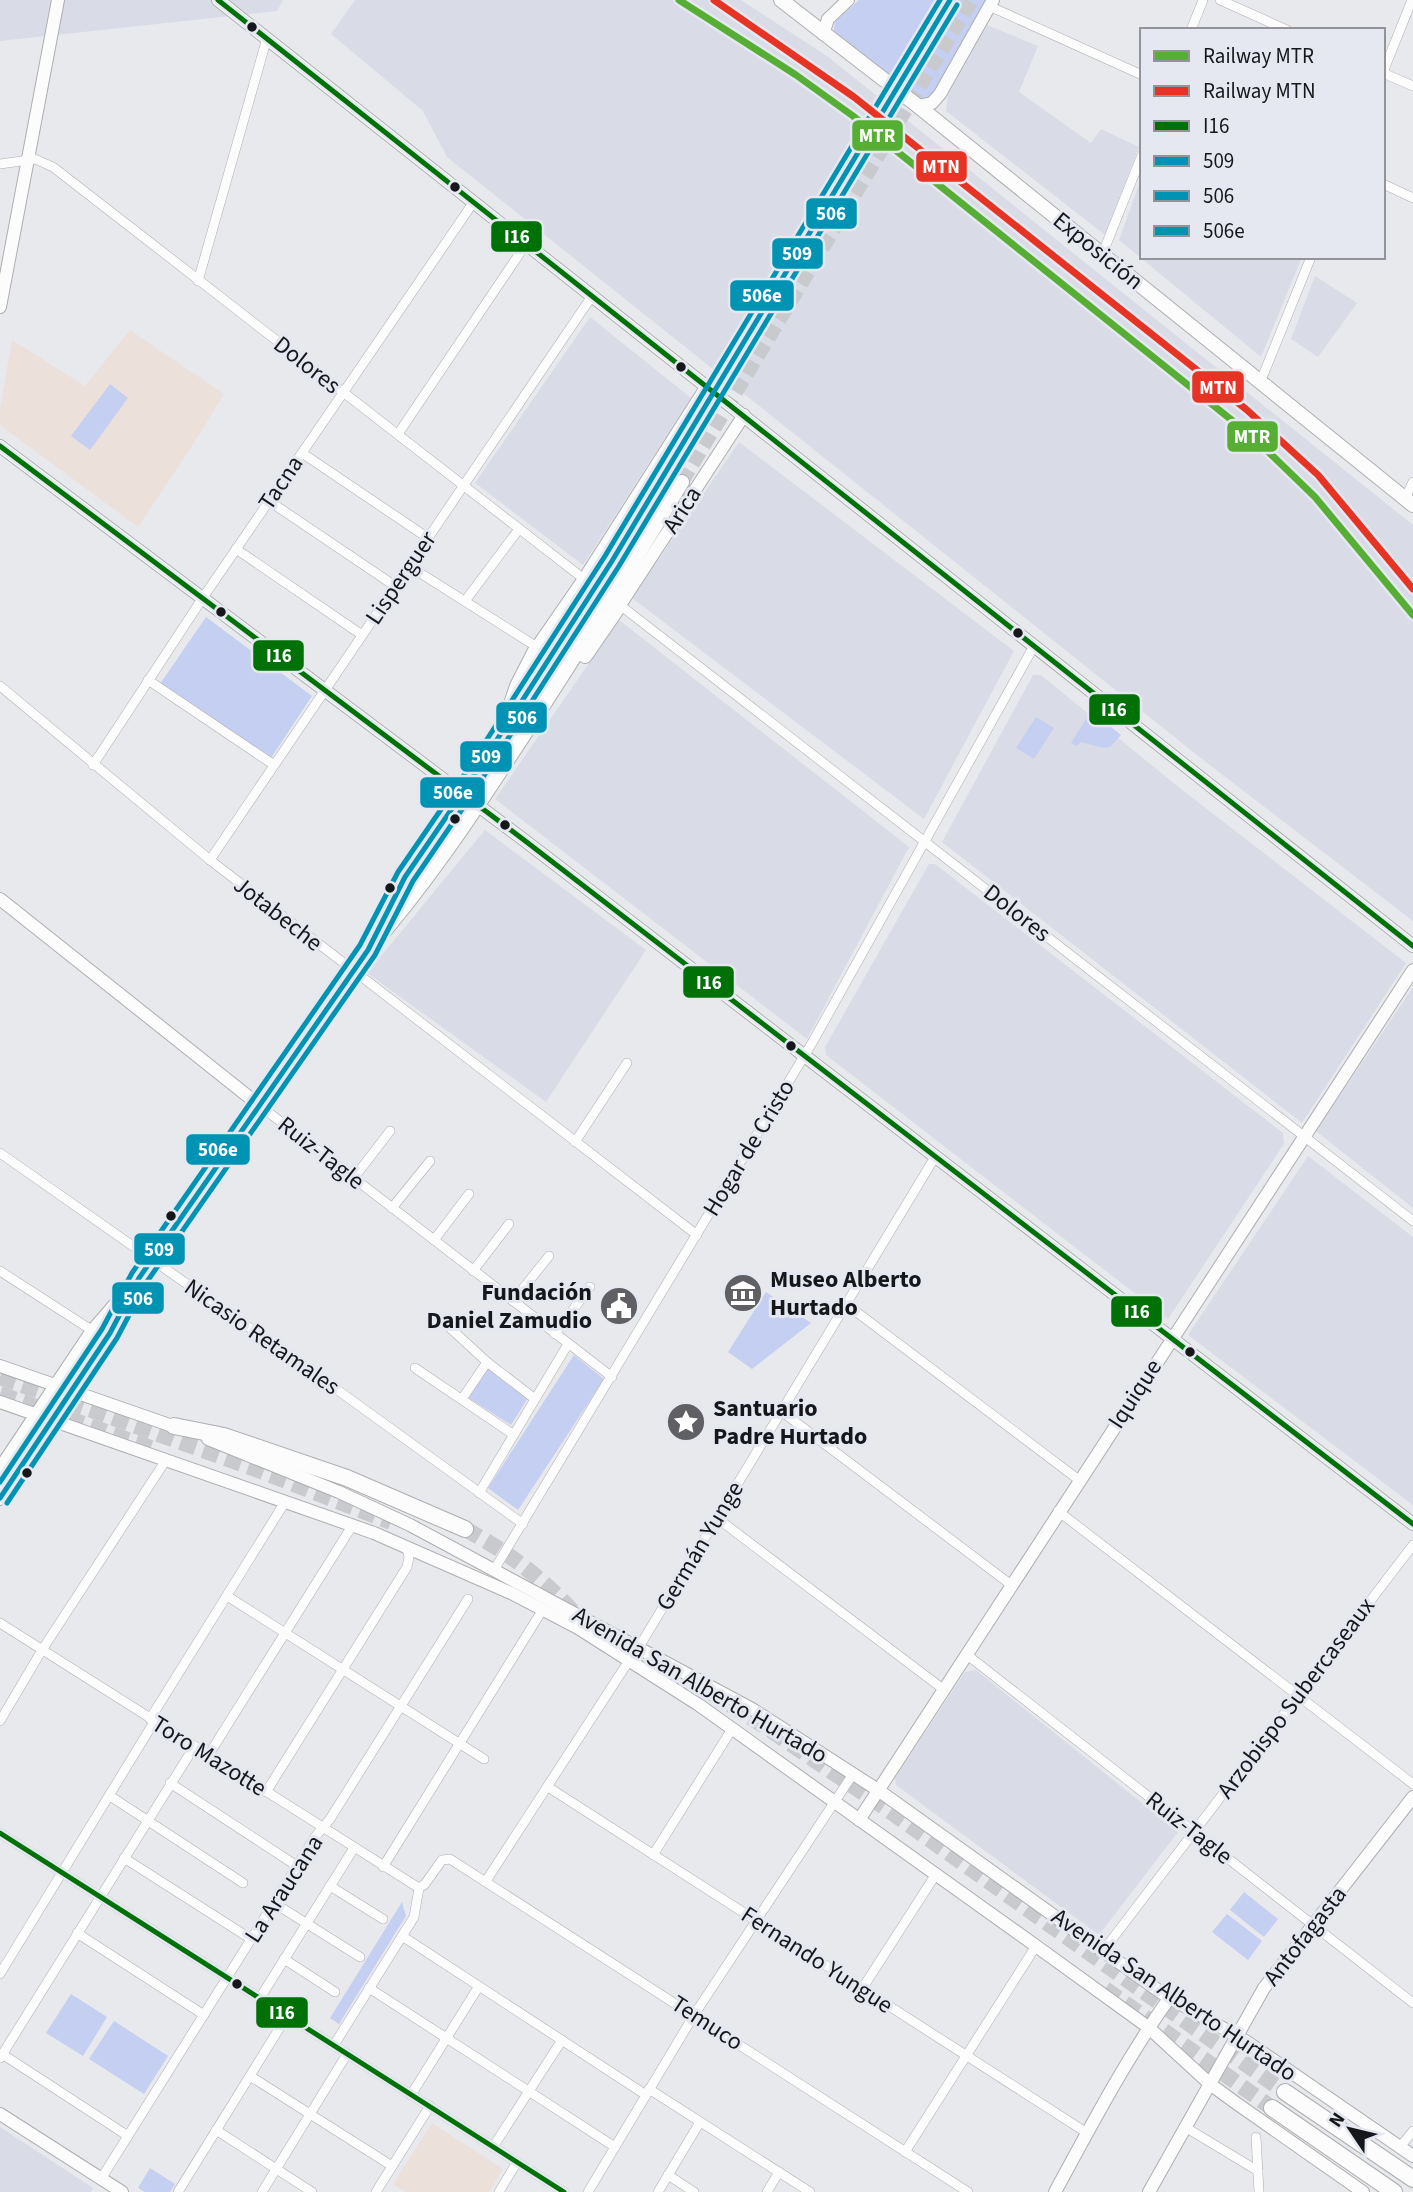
<svg xmlns="http://www.w3.org/2000/svg" width="1413" height="2192" viewBox="0 0 1413 2192" font-family="'Source Sans 3',sans-serif">
<style>
.built{fill:#d9dce6}
.education{fill:#ece0db}
.green{fill:#c4cff1}
.lines{fill:none;stroke-linecap:round;stroke-linejoin:round}
.primary-tunnel{stroke:#c8cacd;stroke-width:14;stroke-dasharray:14 7;stroke-linecap:butt}
.highway-tunnel{stroke:#c8cacd;stroke-width:16;stroke-dasharray:16 8;stroke-linecap:butt}
.street-casing{stroke:#adaeb0;stroke-width:10}
.secondary-casing{stroke:#adaeb0;stroke-width:14}
.primary-casing{stroke:#adaeb0;stroke-width:16}
.highway-casing{stroke:#adaeb0;stroke-width:18}
.street{stroke:#fcfcfc;stroke-width:9}
.secondary{stroke:#fcfcfc;stroke-width:12}
.primary{stroke:#fcfcfc;stroke-width:14}
.highway{stroke:#fcfcfc;stroke-width:16}
.bus-1-casing{stroke:#e5e8f0;stroke-width:10}
.bus-2-casing{stroke:#e5e8f0;stroke-width:10}
.bus-3-casing{stroke:#e5e8f0;stroke-width:10}
.bus-4-casing{stroke:#e5e8f0;stroke-width:10}
.bus-1{stroke:#007106;stroke-width:5}
.bus-2{stroke:#0093b3;stroke-width:5}
.bus-3{stroke:#0093b3;stroke-width:5}
.bus-4{stroke:#0093b3;stroke-width:5}
.rail-1-casing{stroke:#e5e8f0;stroke-width:12}
.rail-2-casing{stroke:#e5e8f0;stroke-width:12}
.rail-1{stroke:#56ae35;stroke-width:7}
.rail-2{stroke:#e63323;stroke-width:7}
.bus-dot{fill:#16171a;stroke:#e5e8f0;stroke-width:2.5}
.labels{text-anchor:middle;dominant-baseline:central;stroke-width:6;stroke-linejoin:round;paint-order:stroke}
.street-label{font-size:24px;fill:#16171a;stroke:#e5e8f0}
.poi-label{font-size:24px;font-weight:bold;fill:#16171a;stroke:#e5e8f0;text-anchor:start}
.line-badge{stroke:#e5e8f0;stroke-width:2.5}
.badge-label{font-size:19px;text-anchor:middle;font-weight:bold;fill:#fff}
</style>
<rect width="100%" height="100%" fill="#e8e9ed"/>
<g class="built">
<path d="M0,0H283L277,11L0,41Z"/>
<path d="M355,0H741L827,56L1413,525V921L1202,759L447,157L423,111L331,34Z"/>
<path d="M987,25L1038,46L1019,92L1091,143L1101,129L1139,147L1105,235L946,111L948,95Z"/>
<path d="M1142,176V257H1302L1261,357L1119,240Z"/>
<path d="M1315,276L1357,303L1318,357L1291,339Z"/>
<path d="M590,317L691,398L583,565L475,483Z"/>
<path d="M739,442L1014,651L924,819L632,598Z"/>
<path d="M619,620L909,847L807,1039L495,799Z"/>
<path d="M1033,675H1041L1181,789L1406,963L1302,1123L942,842Z"/>
<path d="M485,830L646,950L546,1102L367,973Z"/>
<path d="M929,864H935L1283,1133L1284,1144L1168,1319L826,1055L825,1047Z"/>
<path d="M1413,987V1208L1316,1131Z"/>
<path d="M1308,1156L1413,1237V1505L1188,1335Z"/>
<path d="M976,1670L1178,1832L1099,1935L896,1785L895,1778L965,1672Z"/>
<path d="M0,2127L93,2188L91,2192H0Z"/>
</g>
<g class="education">
<path d="M130,330L224,394L192,446L138,527L0,425V408L12,340L85,386Z"/>
<path d="M432,2123L503,2169L489,2192H406L393,2184Z"/>
</g>
<g class="green">
<path d="M859,0H989L935,97L918,101L833,34L835,22Z"/>
<path d="M110,384L128,398L90,450L71,436Z"/>
<path d="M206,617L312,696L271,758L160,684Z"/>
<path d="M1091,711L1121,735L1110,747L1103,748L1081,742L1077,746L1071,743Z"/>
<path d="M1036,717L1054,728L1034,759L1016,748Z"/>
<path d="M766,1292L811,1323L752,1369L728,1352Z"/>
<path d="M574,1355L604,1379L518,1510L488,1488Z"/>
<path d="M487,1368L528,1398L511,1425L467,1397Z"/>
<path d="M1244,1892L1278,1919L1264,1937L1230,1910Z"/>
<path d="M402,1902L406,1916L339,2024L330,2018Z"/>
<path d="M1227,1914L1262,1941L1248,1960L1212,1932Z"/>
<path d="M71,1994L107,2017L83,2056L46,2033Z"/>
<path d="M114,2021L168,2056L144,2094L89,2059Z"/>
<path d="M150,2168L175,2184L170,2192H145L138,2188Z"/>
</g>
<g class="lines">
<g class="primary-tunnel">
<path d="M666,472L950,0"/>
<path d="M682,482L972,0"/>
</g>
<g class="highway-tunnel">
<path d="M0,1377L253,1468L391,1522"/>
<path d="M0,1394L156,1450"/>
<path d="M465,1529C509,1553 540,1576 574,1613"/>
<path d="M710,1692L766,1727L884,1807L1285,2092"/>
<path d="M1105,1989L1272,2108"/>
</g>
<g class="street-casing">
<g id="street">
<path d="M1220,0L1287,30"/>
<path d="M989,6L1142,75"/>
<path d="M1191,30L1203,0"/>
<path d="M1383,72L1412,0"/>
<path d="M1383,73L1413,86"/>
<path d="M0,164L35,159L53,167L584,579"/>
<path d="M1383,184L1413,198"/>
<path d="M1102,255L1142,155"/>
<path d="M198,281L267,38"/>
<path d="M1260,383L1311,257"/>
<path d="M398,434L526,244"/>
<path d="M302,453L428,538"/>
<path d="M1405,499L1413,482"/>
<path d="M269,501L395,586"/>
<path d="M236,549L362,635"/>
<path d="M409,566L537,647"/>
<path d="M465,601L519,529"/>
<path d="M620,605L1413,1221"/>
<path d="M148,680L274,765"/>
<path d="M0,686L210,860L697,1235"/>
<path d="M93,765L202,599L473,203"/>
<path d="M210,860L592,296"/>
<path d="M259,1105L612,1377"/>
<path d="M575,1142L627,1063"/>
<path d="M0,1153L314,1373L523,1524"/>
<path d="M353,1179L390,1131"/>
<path d="M392,1208L430,1161"/>
<path d="M434,1240L469,1194"/>
<path d="M0,1271L93,1331"/>
<path d="M473,1271L509,1224"/>
<path d="M513,1301L549,1256"/>
<path d="M846,1304L1079,1480"/>
<path d="M450,1328L487,1362L535,1399"/>
<path d="M555,1334L590,1287"/>
<path d="M415,1368L514,1435"/>
<path d="M462,1399L487,1362"/>
<path d="M781,1411L1010,1584"/>
<path d="M479,1493L568,1344"/>
<path d="M1058,1511L1413,1784"/>
<path d="M717,1518L943,1689"/>
<path d="M494,1570L812,1043L1034,646"/>
<path d="M227,1596L484,1759"/>
<path d="M0,1623L419,1888"/>
<path d="M639,1647L935,1157"/>
<path d="M966,1654L1413,2003"/>
<path d="M150,1719L285,1502"/>
<path d="M0,1721L42,1650L166,1460"/>
<path d="M208,1756L352,1526"/>
<path d="M170,1783L297,1866"/>
<path d="M548,1787L1087,2133"/>
<path d="M266,1792L407,1567L409,1557L407,1547"/>
<path d="M110,1796L243,1883"/>
<path d="M0,1833L564,2192"/>
<path d="M653,1855L732,1729"/>
<path d="M124,1858L251,1939"/>
<path d="M383,1867L543,1609"/>
<path d="M486,1881L630,1659"/>
<path d="M330,1886L383,1919"/>
<path d="M274,1903L360,1957"/>
<path d="M77,1933L204,2015"/>
<path d="M402,1936L646,2095"/>
<path d="M1103,1951L1413,1545"/>
<path d="M284,1959L335,1992"/>
<path d="M0,1974L154,1722"/>
<path d="M369,1988L615,2147"/>
<path d="M862,1989L936,1874"/>
<path d="M260,1998L354,1848"/>
<path d="M334,2045L414,1917L419,1888L425,1884L442,1860L450,1859L968,2192"/>
<path d="M2,2054L128,2136"/>
<path d="M0,2058L194,1747"/>
<path d="M250,2076L392,2166"/>
<path d="M649,2089L810,2192"/>
<path d="M411,2095L479,1986"/>
<path d="M1185,2127L1258,2171"/>
<path d="M216,2130L312,2192"/>
<path d="M1256,2137L1259,2192"/>
<path d="M493,2147L562,2040"/>
<path d="M1399,2148L1413,2131"/>
<path d="M905,2152L1036,1946"/>
<path d="M668,2175L694,2192"/>
<path d="M101,2179L315,1837L330,1819L468,1599"/>
<path d="M178,2192L287,2016"/>
<path d="M262,2192L347,2054"/>
<path d="M376,2192L430,2106"/>
<path d="M499,2192L517,2162"/>
<path d="M588,2192L694,2015L853,1774"/>
<path d="M658,2192L700,2122"/>
<path d="M767,2192L779,2172"/>
</g>
</g>
<g class="secondary-casing">
<g id="secondary">
<path d="M218,0L1413,946"/>
<path d="M823,34L828,19L848,0"/>
<path d="M918,106L932,103L940,94L993,0"/>
<path d="M0,307L58,0"/>
<path d="M0,446L524,840L1413,1524"/>
<path d="M620,605L744,415"/>
<path d="M537,647L584,579L707,386"/>
<path d="M0,899L259,1105"/>
<path d="M0,1366L181,1429"/>
<path d="M0,1402L374,1533L511,1593L578,1628L699,1705L1036,1946L1148,2027L1210,2084L1236,2103L1363,2192"/>
<path d="M208,1439L339,1492L410,1525L752,1709L878,1790L1162,1993L1247,2042L1413,2156"/>
<path d="M859,1820L1413,970"/>
<path d="M0,2114L122,2192"/>
<path d="M1055,2192C1091,2126 1126,2059 1170,1997"/>
<path d="M1149,2192L1264,1988L1413,1797"/>
</g>
</g>
<g class="primary-casing">
<g id="primary">
<path d="M781,0L918,106L1413,505"/>
<path d="M585,656L620,605"/>
<path d="M508,713L517,686L537,647"/>
<path d="M374,936C398,884 433,840 464,791C532,685 601,580 666,472"/>
<path d="M0,1470L93,1331L139,1278L368,950C422,889 468,821 512,753C571,664 627,573 682,482"/>
<path d="M0,1498L110,1333L130,1296"/>
</g>
</g>
<g class="highway-casing">
<g id="highway">
<path d="M174,1426L224,1436L347,1478L465,1529"/>
<path d="M1285,2092L1413,2179"/>
<path d="M1272,2108L1394,2192"/>
</g>
</g>
<use href="#street" class="street"/>
<use href="#secondary" class="secondary"/>
<use href="#primary" class="primary"/>
<use href="#highway" class="highway"/>
<g class="bus-1-casing">
<g id="bus-1">
<path d="M218,0L1413,946"/>
<path d="M0,446L524,840L1413,1524"/>
<path d="M0,1833L564,2192"/>
</g>
</g>
<g class="bus-2-casing">
<path id="bus-2" d="M0,1498L110,1333L139,1278L368,950L405,877L462,794L612,561L950,0"/>
</g>
<g class="bus-3-casing">
<path id="bus-3" d="M7,1503L117,1338L146,1283L375,955L413,881L469,799L619,566L957,5"/>
</g>
<g class="bus-4-casing">
<path id="bus-4" d="M0,1482L102,1329L132,1273L360,945L398,872L455,789L605,556L940,0"/>
</g>
<use href="#bus-1" class="bus-1"/>
<use href="#bus-2" class="bus-2"/>
<use href="#bus-3" class="bus-3"/>
<use href="#bus-4" class="bus-4"/>
<g class="rail-1-casing">
<path id="rail-1" d="M679,0L796,75L853,116L1254,438L1315,497L1413,615"/>
</g>
<g class="rail-2-casing">
<path id="rail-2" d="M714,0L854,97L1247,410L1318,475L1413,589"/>
</g>
<use href="#rail-1" class="rail-1"/>
<use href="#rail-2" class="rail-2"/>
</g>
<defs>
<g id="museum-disc" transform="scale(2.0125)"><circle r="9.5" fill="#606064" stroke="#e5e8f0"/><path d="M0-6L6-3V-2H-6V-3ZM-5-1h2V3h-2ZM-1-1h2V3h-2ZM3-1h2V3H3ZM-6 4H6V6H-6Z" fill="#fff"/></g>
<g id="civic-disc" transform="scale(2.0125)"><circle r="9.5" fill="#606064" stroke="#e5e8f0"/><path d="M-.6-6.5H3V-4.5H.6V-3L4-1V1h2V6H-6V1h2V-1L-.6-3ZM-1.2 2.5V6h2.4V2.5Z" fill="#fff"/></g>
<g id="sight-disc" transform="scale(2.0125)"><circle r="9.5" fill="#606064" stroke="#e5e8f0"/><path d="M0-6L1.8-2.2L6-1.7L2.9 1.2L3.7 5.4L0 3.3L-3.7 5.4L-2.9 1.2L-6-1.7L-1.8-2.2Z" fill="#fff"/></g>
</defs>
<g fill-rule="evenodd">
<use href="#museum-disc" x="743" y="1293"/>
<use href="#civic-disc" x="619" y="1306"/>
<use href="#sight-disc" x="686" y="1422"/>
</g>
<g class="bus-dot">
<circle cx="252" cy="27" r="6"/>
<circle cx="455" cy="187" r="6"/>
<circle cx="681" cy="367" r="6"/>
<circle cx="221" cy="612" r="6"/>
<circle cx="1018" cy="633" r="6"/>
<circle cx="455" cy="819" r="6"/>
<circle cx="505" cy="825" r="6"/>
<circle cx="390" cy="888" r="6"/>
<circle cx="791" cy="1046" r="6"/>
<circle cx="171" cy="1216" r="6"/>
<circle cx="1190" cy="1352" r="6"/>
<circle cx="27" cy="1473" r="6"/>
<circle cx="237" cy="1984" r="6"/>
</g>
<g class="labels">
<g class="street-label">
<text transform="translate(1098 251) rotate(39)">Exposición</text>
<text transform="translate(307 365) rotate(38)">Dolores</text>
<text transform="translate(281 483) rotate(-56)">Tacna</text>
<text transform="translate(682 510) rotate(-57)">Arica</text>
<text transform="translate(401 578) rotate(-56)">Lisperguer</text>
<text transform="translate(1017 913) rotate(38)">Dolores</text>
<text transform="translate(278 914) rotate(38)">Jotabeche</text>
<text transform="translate(749 1148) rotate(-59)">Hogar de Cristo</text>
<text transform="translate(321 1153) rotate(38)">Ruiz-Tagle</text>
<text transform="translate(262 1337) rotate(35)">Nicasio Retamales</text>
<text transform="translate(1135 1394) rotate(-57)">Iquique</text>
<text transform="translate(700 1546) rotate(-59)">Germán Yunge</text>
<text transform="translate(700 1685) rotate(30)">Avenida San Alberto Hurtado</text>
<text transform="translate(1296 1698) rotate(-53)">Arzobispo Subercaseaux</text>
<text transform="translate(209 1756) rotate(32)">Toro Mazotte</text>
<text transform="translate(1189 1828) rotate(38)">Ruiz-Tagle</text>
<text transform="translate(284 1889) rotate(-57)">La Araucana</text>
<text transform="translate(1305 1936) rotate(-52)">Antofagasta</text>
<text transform="translate(817 1960) rotate(33)">Fernando Yungue</text>
<text transform="translate(1174 1995) rotate(34)">Avenida San Alberto Hurtado</text>
<text transform="translate(707 2023) rotate(33)">Temuco</text>
</g>
<g class="poi-label">
<text x="770" y="1279">Museo Alberto<tspan x="770" dy="28">Hurtado</tspan></text>
<text x="592" y="1292" text-anchor="end">Fundación<tspan x="592" dy="28">Daniel Zamudio</tspan></text>
<text x="713" y="1408">Santuario<tspan x="713" dy="28">Padre Hurtado</tspan></text>
</g>
</g>
<g class="line-badge">
<rect x="851" y="119" width="53" height="33" rx="7" fill="#56ae35"/>
<rect x="915" y="150" width="53" height="33" rx="7" fill="#e63323"/>
<rect x="805" y="197" width="53" height="33" rx="7" fill="#0093b3"/>
<rect x="490" y="220" width="53" height="33" rx="7" fill="#007106"/>
<rect x="771" y="237" width="53" height="33" rx="7" fill="#0093b3"/>
<rect x="729" y="279" width="66" height="33" rx="7" fill="#0093b3"/>
<rect x="1191" y="370" width="54" height="34" rx="7" fill="#e63323"/>
<rect x="1226" y="420" width="53" height="33" rx="7" fill="#56ae35"/>
<rect x="252" y="639" width="53" height="33" rx="7" fill="#007106"/>
<rect x="1088" y="693" width="53" height="33" rx="7" fill="#007106"/>
<rect x="495" y="701" width="53" height="33" rx="7" fill="#0093b3"/>
<rect x="459" y="740" width="54" height="33" rx="7" fill="#0093b3"/>
<rect x="419" y="776" width="67" height="33" rx="7" fill="#0093b3"/>
<rect x="682" y="965" width="53" height="34" rx="7" fill="#007106"/>
<rect x="185" y="1133" width="66" height="33" rx="7" fill="#0093b3"/>
<rect x="133" y="1232" width="53" height="34" rx="7" fill="#0093b3"/>
<rect x="111" y="1281" width="54" height="34" rx="7" fill="#0093b3"/>
<rect x="1110" y="1295" width="53" height="33" rx="7" fill="#007106"/>
<rect x="255" y="1996" width="54" height="33" rx="7" fill="#007106"/>
</g>
<g class="badge-label">
<text x="877" y="142">MTR</text>
<text x="941" y="173">MTN</text>
<text x="831" y="220">506</text>
<text x="517" y="243">I16</text>
<text x="797" y="260">509</text>
<text x="762" y="302">506e</text>
<text x="1218" y="394">MTN</text>
<text x="1252" y="443">MTR</text>
<text x="279" y="662">I16</text>
<text x="1114" y="716">I16</text>
<text x="522" y="724">506</text>
<text x="486" y="763">509</text>
<text x="453" y="799">506e</text>
<text x="709" y="989">I16</text>
<text x="218" y="1156">506e</text>
<text x="159" y="1256">509</text>
<text x="138" y="1305">506</text>
<text x="1137" y="1318">I16</text>
<text x="282" y="2019">I16</text>
</g>
<rect x="1140" y="28" width="245" height="231" fill="#e5e8f0" stroke="#92949a" stroke-width="2"/>
<rect x="1154" y="51" width="35" height="10" fill="#56ae35" stroke="#92949a" stroke-width="2"/>
<text x="1203" y="63" font-size="21" fill="#16171a">Railway MTR</text>
<rect x="1154" y="86" width="35" height="10" fill="#e63323" stroke="#92949a" stroke-width="2"/>
<text x="1203" y="98" font-size="21" fill="#16171a">Railway MTN</text>
<rect x="1154" y="121" width="35" height="10" fill="#007106" stroke="#92949a" stroke-width="2"/>
<text x="1203" y="133" font-size="21" fill="#16171a">I16</text>
<rect x="1154" y="156" width="35" height="10" fill="#0093b3" stroke="#92949a" stroke-width="2"/>
<text x="1203" y="168" font-size="21" fill="#16171a">509</text>
<rect x="1154" y="191" width="35" height="10" fill="#0093b3" stroke="#92949a" stroke-width="2"/>
<text x="1203" y="203" font-size="21" fill="#16171a">506</text>
<rect x="1154" y="226" width="35" height="10" fill="#0093b3" stroke="#92949a" stroke-width="2"/>
<text x="1203" y="238" font-size="21" fill="#16171a">506e</text>
<g transform="translate(1350 2129) rotate(305)" stroke="#e5e8f0" stroke-width="5" paint-order="stroke">
<path d="M0-5L12 26L0 18L-12 26Z" fill="#16171a"/>
<text y="-10" font-size="19" font-weight="bold" text-anchor="middle" fill="#16171a">N</text>
</g>
</svg>
